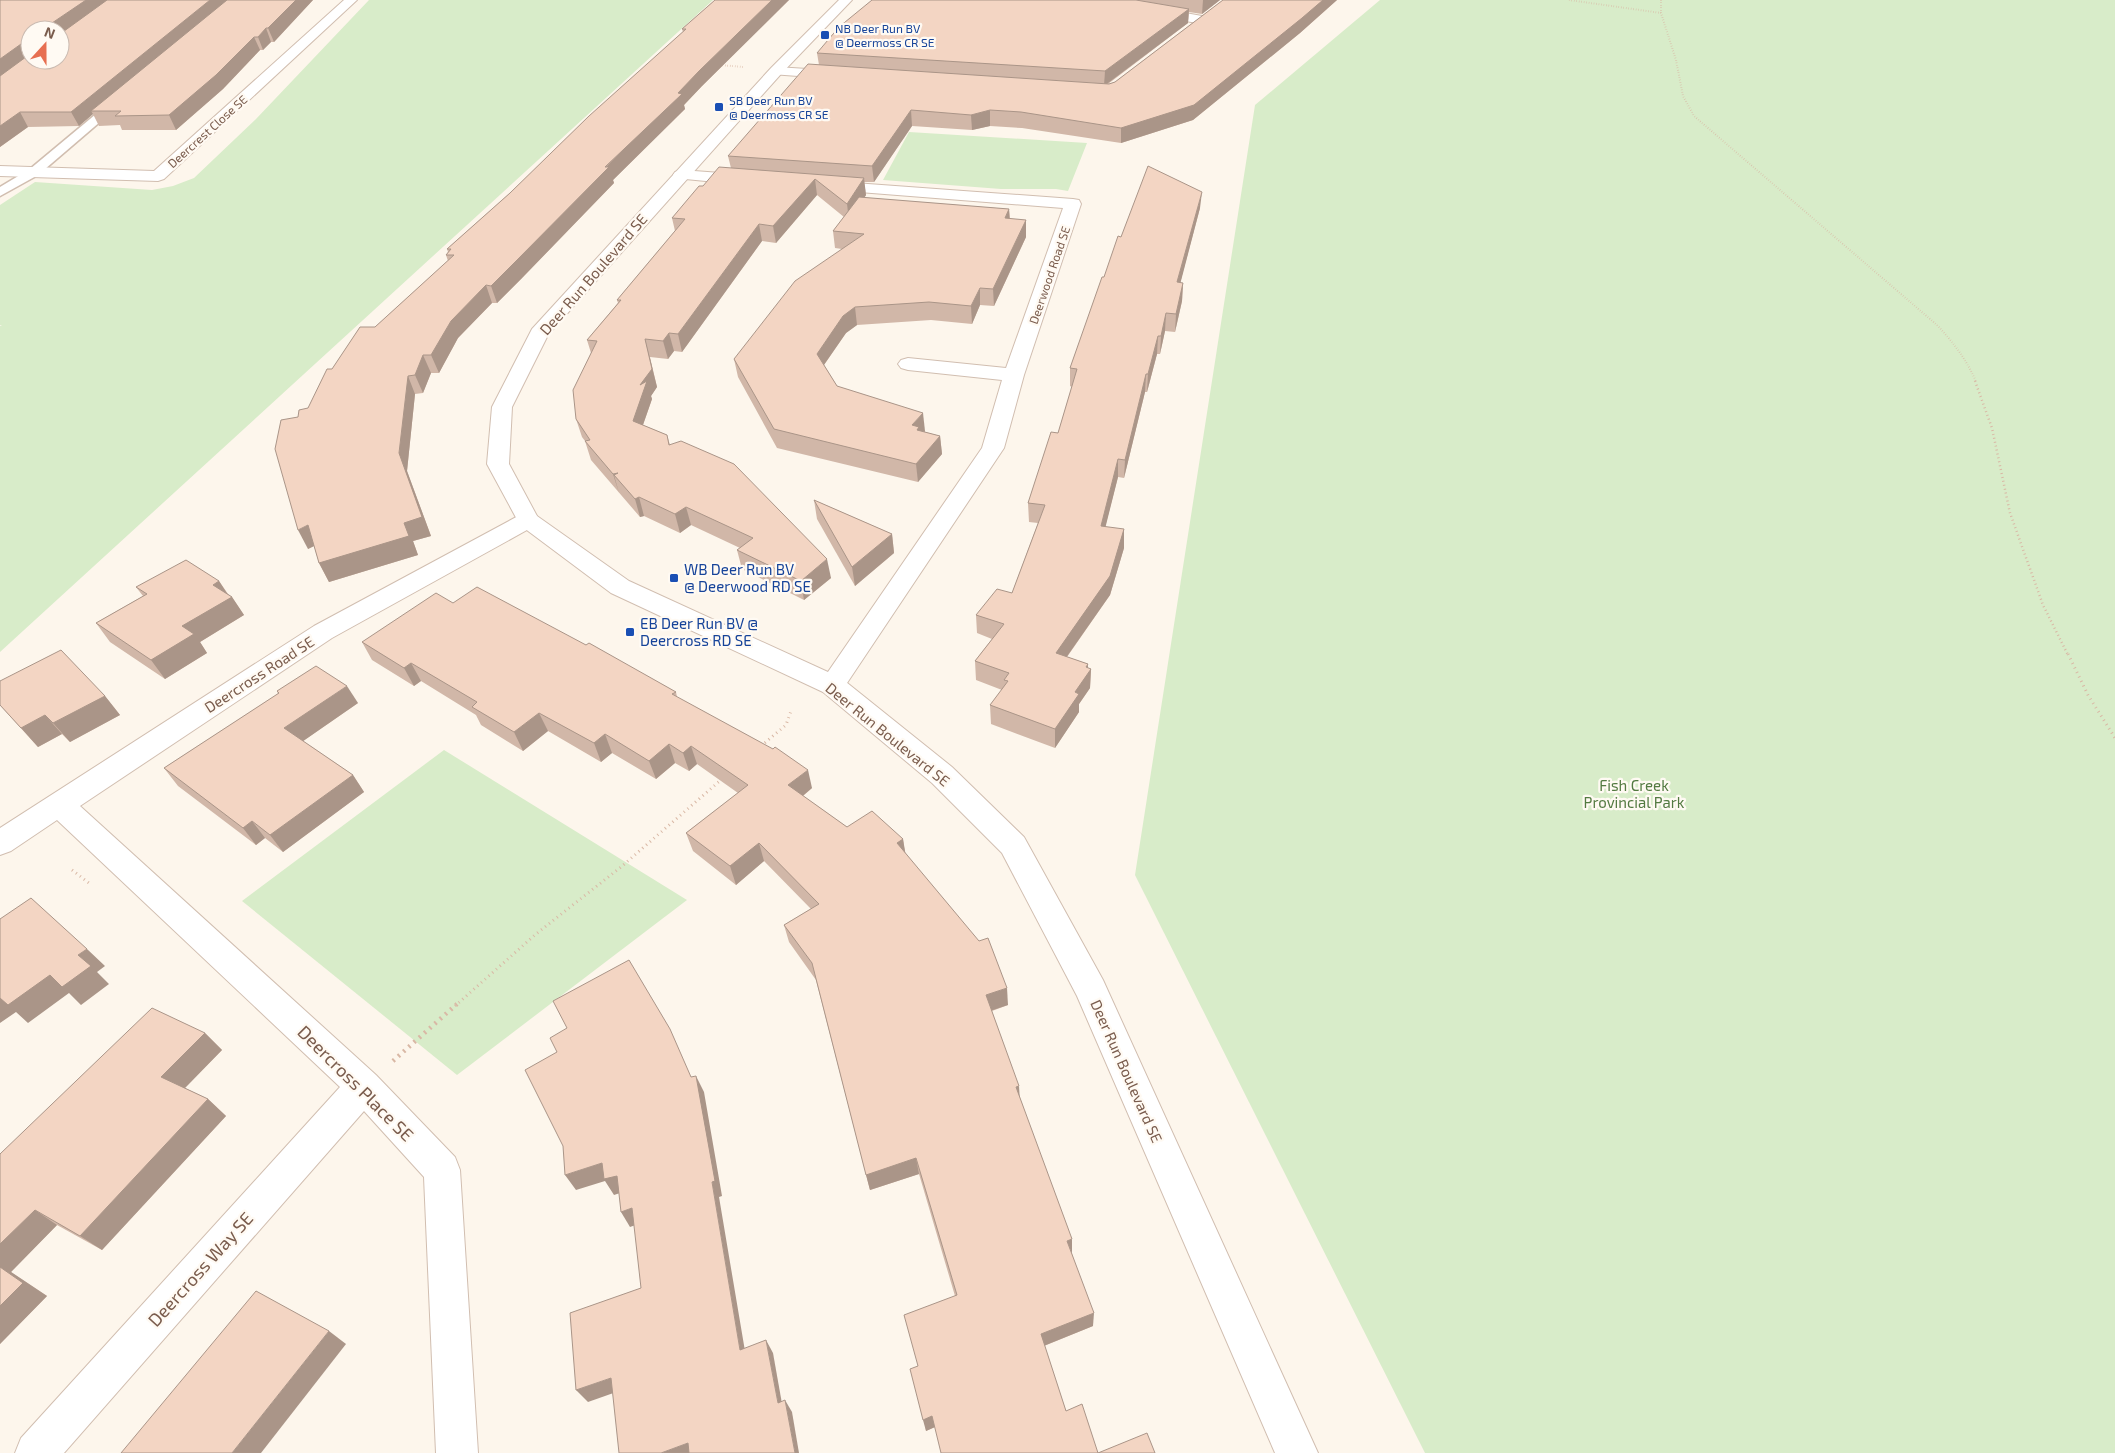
<svg xmlns="http://www.w3.org/2000/svg" width="2115" height="1453" viewBox="0 0 2115 1453" font-family="'Exo 2',sans-serif">
<style>
.green{fill:#d8ecc9}
.lines{fill:none;stroke-linecap:round;stroke-linejoin:round}
.service-casing{stroke:#d1beb0;stroke-width:3}
.minor-casing{stroke:#d1beb0;stroke-width:2}
.tertiary-casing{stroke:#d1beb0;stroke-width:2}
.path-far3{stroke:#d9b8a5;stroke-width:2;stroke-dasharray:0.5 2;stroke-linecap:butt}
.path-far2{stroke:#d9b8a5;stroke-width:2.5;stroke-dasharray:1 3;stroke-linecap:butt}
.path-far1{stroke:#d9b8a5;stroke-width:3;stroke-dasharray:1 4;stroke-linecap:butt}
.path{stroke:#d9b8a5;stroke-width:4.5;stroke-dasharray:2 5;stroke-linecap:butt}
.service{fill:#fff;fill-rule:evenodd}
.minor{fill:#fff;fill-rule:evenodd}
.tertiary{fill:#fff;fill-rule:evenodd}
.wall{fill:#d1b7a8;fill-rule:evenodd}
.shaded-wall{fill:#aa9588}
.building{fill:#f3d5c3;stroke:#aa9588}
.transit-dot{fill:#1a4fb4;stroke:#fffaf3;stroke-width:2}
.labels{text-anchor:middle;dominant-baseline:central;stroke-width:4.5;stroke-linejoin:round;paint-order:stroke}
.far-transit-label{font-size:12px;fill:#164399;stroke:#fffaf3;text-anchor:start}
.far-street-label{font-size:12px;fill:#7a5c4d;stroke:#fffaf3}
.street-label{font-size:15px;fill:#7a5c4d;stroke:#fffaf3}
.transit-label{font-size:15px;fill:#164399;stroke:#fffaf3;text-anchor:start}
.park-label{font-size:15px;fill:#537a41;stroke:#fffaf3}
.near-street-label{font-size:18px;fill:#7a5c4d;stroke:#fffaf3}
</style>
<rect width="100%" height="100%" fill="#fdf6ec"/>
<g class="green">
<path d="M369,0H713L0,652V326L2,325H0V205L35,182L152,190L173,186L194,178L256,119Z"/>
<path d="M1380,0H2115V1453H1425L1135,875L1255,105Z"/>
<path d="M909,132L1087,143L1068,191L1056,189H1001L883,180Z"/>
<path d="M444,750L687,900L457,1075L242,901Z"/>
</g>
<g class="lines">
<g class="service-casing">
<path id="service" d="M118,98L124,101L122,103L38,175L0,196V187L30,169L114,99Z"/>
</g>
<g class="minor-casing">
<g id="minor">
<path d="M344,0H357L164,179L158,181L0,176V166L154,171Z"/>
<path d="M1152,7L1202,16L1208,20L1202,24L1148,14L1146,11Z"/>
<path d="M776,67L839,71L846,75L839,79L771,74L769,71Z"/>
<path d="M681,170L747,175L753,177L755,180L753,183L747,185L675,178L673,175L675,172Z"/>
<path d="M827,181L1073,199L1079,200L1081,204L1024,375L1004,448L841,692L832,694L823,692L819,685L982,448L1002,380L908,370L901,368L898,364L901,360L908,358L1006,368L1063,208L821,189L819,186L821,183Z"/>
<path d="M528,513L536,515L540,520L536,525L332,638L80,806L376,1075L455,1157L460,1170L478,1453H436L424,1177L364,1111L64,1453H15L21,1438L340,1087L57,820L11,851L0,855V828L314,626L520,515Z"/>
</g>
</g>
<g class="tertiary-casing">
<path id="tertiary" d="M839,0H852L781,74L548,335L512,407L509,464L537,516L629,581L841,678L952,767L1024,837L1103,980L1318,1453H1275L1077,996L1002,853L932,783L823,692L611,593L520,525L487,464L492,407L532,329L771,68Z"/>
</g>
<g class="path-far3">
<path d="M1569,0L1661,13"/>
<path d="M1661,0V13L1676,60L1683,96L1694,116L1937,325C1953,342 1967,360 1976,382"/>
<path d="M720,65L743,67"/>
</g>
<path class="path-far2" d="M1975,381L1992,428L2010,513L2043,605L2068,655"/>
<g class="path-far1">
<path d="M2068,654L2088,695L2115,738"/>
<path d="M761,746L786,725L791,711"/>
<path d="M72,870L89,883"/>
<path d="M455,1006L536,934L621,867L722,779"/>
</g>
<path class="path" d="M393,1061L457,1004"/>
<use href="#service" class="service"/>
<use href="#minor" class="minor"/>
<use href="#tertiary" class="tertiary"/>
</g>
<g class="wall">
<path d="M0,0H313L274,42H271L263,50H260L223,89L176,130H122L120,125L99,126L93,114L79,126L28,127L0,147ZM30,30H60L30,60Z"/>
<path d="M715,0H789L702,86L684,105L685,109L613,180L614,183L523,277L497,303H492L458,338L439,373H431L423,393L415,394L407,471L431,536L413,541L418,555L329,582L319,563L314,546L308,549L298,417L308,408L332,369L375,327L448,261L446,255L448,252L447,249L510,193L683,32L682,29Z"/>
<path d="M872,0H1220L1202,14L1189,12L1188,23L1108,84L1115,82L1223,0H1337L1300,33L1193,120L1121,143L1022,128L990,126L972,130L912,126L874,182H864L866,195L864,198L1009,209L1010,219L1026,220V237L994,306L980,305L972,324L931,320L857,325L846,333L824,365L837,386L925,431V432L940,436L942,454L918,482L777,448L738,377L734,359L842,249L835,248L833,231L844,217L817,195L776,243L762,241L682,352L674,351L668,359L650,357L657,387L651,396L652,399L643,425L667,435L670,445L831,578L804,600L742,569L737,550L740,548L691,525L680,533L644,516L640,517L591,460L585,441L582,437L576,419L591,353L587,340L618,303L617,300L675,231L672,218L703,186L731,168L728,156L819,65L817,53Z"/>
<path d="M1200,208L1180,283H1183L1182,301L1175,332L1165,331L1160,354H1157L1147,392H1145L1124,478L1118,477L1105,527L1124,548L1110,595L1067,657L1088,664V668L1091,669L1090,688L1079,704V712L1055,748L991,724L990,705L1002,690L976,680L975,661L992,639L977,633L976,615L1012,593L1038,523L1029,522L1028,503L1058,433L1072,387L1070,386V368L1104,277L1121,237Z"/>
<path d="M814,500L892,534L894,553L855,586L817,519Z"/>
<path d="M219,581L228,594L232,597L244,615L200,642L207,653L165,679L110,642L96,623L143,596L136,587Z"/>
<path d="M453,603L586,645L676,692L677,697L812,788L803,796L847,827L903,839L905,853L1008,1005L992,1011L1020,1098L1072,1254L1093,1326L1044,1346L1066,1411L1098,1453L935,1427L926,1431L918,1366L955,1296L919,1174L870,1190L816,980L789,942L784,925L811,909L764,861L736,885L693,851L686,833L738,793L697,764L689,771L675,763L656,779L612,753L601,762L548,731L523,751L481,725L476,715L421,681L414,686L372,660L362,642Z"/>
<path d="M277,691L358,703L303,741L353,775L364,792L283,852L265,838L256,845L178,786L164,768L278,694Z"/>
<path d="M105,696L120,715L70,742L62,734L38,747L0,705Z"/>
<path d="M205,1033L222,1050L185,1088L208,1099L226,1116L102,1250L57,1225L11,1272L47,1296L0,1344V1154Z"/>
</g>
<g class="shaded-wall">
<path d="M86,0H111L60,36V30H52V23Z"/>
<path d="M210,0H231L91,111L93,114L79,126L71,112Z"/>
<path d="M296,0H313L274,42L268,28Z"/>
<path d="M772,0H789L702,86L684,105L685,109L613,180L614,183L523,277L497,303L491,286L699,71Z"/>
<path d="M1203,0H1220L1202,14Z"/>
<path d="M1323,0H1337L1300,33L1193,120L1121,143V128Z"/>
<path d="M1189,9L1188,23L1104,86L1105,71Z"/>
<path d="M266,28L271,42L263,50L258,37Z"/>
<path d="M254,37L260,50L223,89L176,130L169,115Z"/>
<path d="M21,44L29,57L0,78V59Z"/>
<path d="M911,110L912,126L874,182L872,166Z"/>
<path d="M990,110V126L972,130L971,115Z"/>
<path d="M20,112L28,127L0,147V126Z"/>
<path d="M864,178L866,195L849,221L847,204Z"/>
<path d="M815,179L817,195L776,243L773,226Z"/>
<path d="M1202,192L1200,208L1176,300L1177,282Z"/>
<path d="M1009,209L1010,226L1005,218Z"/>
<path d="M1026,220V237L994,306L993,289Z"/>
<path d="M759,224L762,241L682,352L678,334Z"/>
<path d="M1183,283L1182,301L1175,332L1176,314Z"/>
<path d="M486,285L492,303L458,338L439,373L431,355L451,321Z"/>
<path d="M980,288V305L972,324L971,306Z"/>
<path d="M855,307L857,325L846,333L819,372L817,354L843,316Z"/>
<path d="M1166,313L1165,331L1160,354L1161,336Z"/>
<path d="M669,333L674,351L668,359L663,341Z"/>
<path d="M1158,336L1157,354L1147,392L1148,374Z"/>
<path d="M645,339L657,387L651,396L652,399L638,439L633,421L640,385Z"/>
<path d="M423,355L431,373L423,393L415,375Z"/>
<path d="M1146,374L1145,392L1124,478L1125,460Z"/>
<path d="M408,376L415,394L407,471L431,536L413,541L418,555L329,582L319,563L399,453Z"/>
<path d="M923,413L925,431L920,437L912,425Z"/>
<path d="M940,436L942,454L918,482L916,464Z"/>
<path d="M1118,459V477L1101,545V526Z"/>
<path d="M618,473L614,475L619,493L613,474Z"/>
<path d="M639,497L644,516L640,517L635,499Z"/>
<path d="M686,507L691,525L680,533L675,514Z"/>
<path d="M308,525L318,544L308,549L298,530Z"/>
<path d="M1124,529V548L1110,595L1056,672V653Z"/>
<path d="M892,534L894,553L855,586L852,567Z"/>
<path d="M827,559L831,578L804,600L801,581Z"/>
<path d="M219,581L230,598L232,597L244,615L200,642L207,653L165,679L151,660L182,626L213,585Z"/>
<path d="M411,663L421,681L414,686L404,668Z"/>
<path d="M1088,664V673L1091,669L1090,688L1079,704V712L1055,748V729L1075,692Z"/>
<path d="M347,686L358,703L296,746L284,728Z"/>
<path d="M105,696L120,715L70,742L53,723Z"/>
<path d="M539,713L548,731L523,751L514,732Z"/>
<path d="M45,715L62,734L38,747L21,728Z"/>
<path d="M605,734L612,753L601,762L594,743Z"/>
<path d="M669,744L675,763L656,779L649,761Z"/>
<path d="M691,746L697,764L689,771L683,753Z"/>
<path d="M808,770L812,788L793,804L788,785Z"/>
<path d="M353,775L364,792L283,852L270,835Z"/>
<path d="M252,821L265,838L256,845L243,828Z"/>
<path d="M903,839L906,857L897,843Z"/>
<path d="M759,843L764,861L736,885L730,866Z"/>
<path d="M87,949L105,966L97,972L109,984L81,1005L69,993L28,1023L16,1012L0,1023V997L78,955Z"/>
<path d="M1007,988L1008,1005L987,1012L986,995Z"/>
<path d="M205,1033L222,1050L180,1093L161,1077Z"/>
<path d="M696,1076L704,1092L722,1196L719,1197L747,1363L740,1350L712,1182Z"/>
<path d="M1019,1086L1020,1103L1016,1087Z"/>
<path d="M208,1099L226,1116L102,1250L80,1236Z"/>
<path d="M916,1158L919,1174L870,1190L866,1175Z"/>
<path d="M602,1163L617,1176L626,1191L614,1195L605,1181L576,1190L565,1175Z"/>
<path d="M632,1208L641,1223L630,1227L621,1212Z"/>
<path d="M35,1210L57,1225L11,1272L47,1296L0,1344V1244Z"/>
<path d="M1072,1239V1254L1067,1241Z"/>
<path d="M1094,1313L1093,1326L1041,1347V1334Z"/>
<path d="M329,1331L346,1344L261,1453H232Z"/>
<path d="M766,1340L773,1353L784,1415L778,1403Z"/>
<path d="M611,1378L622,1390L588,1402L576,1390Z"/>
<path d="M785,1400L792,1412L799,1453H795Z"/>
<path d="M932,1416L935,1427L926,1431L923,1420Z"/>
<path d="M688,1443L697,1453H661Z"/>
</g>
<g class="building">
<path d="M0,0H86L52,23V30H30V45L21,44L0,59Z"/>
<path d="M107,0H210L71,112H20L0,126V76L30,54V60H60V34Z"/>
<path d="M227,0H296L268,28H266L258,37H254L216,75L169,115L115,116L121,111H91Z"/>
<path d="M715,0H772L699,71L678,93L682,94L605,167H609L517,260L491,286L486,285L451,321L431,355H423L415,375L408,376L399,453L422,517L404,523L409,536L319,563L308,525L298,530L275,449L281,420L298,417L299,410L308,408L327,369H332L360,327H375L454,255H446L451,249H447L510,193L589,116L686,29H682Z"/>
<path d="M872,0H1136L1189,9L1105,71L817,53L839,27Z"/>
<path d="M1223,0H1323L1302,18L1194,105L1121,128L1021,112L990,110L971,115L911,110L872,166L728,156L808,64L1109,84L1115,82Z"/>
<path d="M1148,166L1202,192L1177,282L1183,283L1176,314L1166,313L1161,336H1158L1148,374H1146L1125,460L1118,459L1101,526L1124,529L1110,576L1056,653L1088,664L1086,667L1091,669L1075,692L1079,694L1055,729L990,705L1008,681L1004,680L1009,673L975,661L1004,624L976,615L997,589L1012,593L1045,505L1028,503L1051,432L1058,433L1077,369L1070,368L1102,277H1104L1118,236L1121,237Z"/>
<path d="M719,167L864,178L847,204L815,179L773,226L759,224L678,334L669,333L663,341L645,339L652,369L640,385L647,381L633,421L667,435L669,445L681,441L734,464L827,559L801,581L737,550L753,538L686,507L675,514L639,497L635,499L614,475L618,473L613,474L585,441L590,440L576,419L573,390L597,341L587,340L621,300H617L685,219L672,218L699,186H703Z"/>
<path d="M859,197L1009,209L1005,218L1026,220L993,289L980,288L971,306L929,302L855,307L843,316L817,354L837,386L923,413L912,425L919,427L917,430L940,436L916,464L774,429L734,359L795,281L864,234L833,231Z"/>
<path d="M814,500L892,534L852,567Z"/>
<path d="M186,560L219,581L213,585L232,597L182,626L194,634L151,660L96,623L147,594L136,587Z"/>
<path d="M477,587L586,645L589,643L676,692L672,694L773,749L775,747L808,770L788,785L847,827L872,811L903,839L897,843L979,941L988,938L1007,988L986,995L1019,1086L1016,1087L1072,1239L1067,1241L1094,1313L1041,1334L1066,1411L1082,1404L1098,1453H941L932,1416L923,1420L910,1369L918,1366L904,1315L957,1295L916,1158L866,1175L812,963L784,925L819,904L759,843L730,866L686,833L748,785L691,746L683,753L669,744L649,761L605,734L594,743L539,713L514,732L472,707L477,702L411,663L404,668L362,642L436,593L453,603Z"/>
<path d="M61,650L105,696L53,723L45,715L21,728L0,705V681Z"/>
<path d="M316,666L347,686L284,728L353,775L270,835L252,821L243,828L164,768L279,693L277,691Z"/>
<path d="M31,898L87,949L78,955L91,966L62,987L50,975L8,1005L0,998V919Z"/>
<path d="M629,960L670,1029L691,1077L696,1076L715,1181L712,1182L740,1350L766,1340L778,1403L785,1400L795,1453H689L688,1443L661,1453H619L611,1378L576,1390L570,1313L641,1288L632,1208L621,1212L617,1176L604,1179L602,1163L565,1175L563,1146L525,1070L557,1052L550,1038L567,1028L553,1001Z"/>
<path d="M152,1008L205,1033L161,1077L208,1099L80,1236L35,1210L0,1244V1154Z"/>
<path d="M0,1267L23,1283L0,1306Z"/>
<path d="M256,1291L329,1331L232,1453H121Z"/>
<path d="M1147,1433L1155,1453H1098Z"/>
</g>
<g class="transit-dot">
<rect x="820" y="30" width="10" height="10" rx="2.5"/>
<rect x="714" y="102" width="10" height="10" rx="2.5"/>
<rect x="669" y="573" width="10" height="10" rx="2.5"/>
<rect x="625" y="627" width="10" height="10" rx="2.5"/>
</g>
<g class="labels">
<g class="far-transit-label">
<text x="835" y="28">NB Deer Run BV<tspan x="835" dy="14">@ Deermoss CR SE</tspan></text>
<text x="729" y="100">SB Deer Run BV<tspan x="729" dy="14">@ Deermoss CR SE</tspan></text>
</g>
<g class="far-street-label">
<text transform="translate(207 131) rotate(-42)">Deercrest Close SE</text>
<text transform="translate(1049 275) rotate(-71)">Deerwood Road SE</text>
</g>
<g class="street-label">
<text transform="translate(593 274) rotate(-49)">Deer Run Boulevard SE</text>
<text transform="translate(259 674) rotate(-33)">Deercross Road SE</text>
<text transform="translate(888 734) rotate(39)">Deer Run Boulevard SE</text>
<text transform="translate(1127 1071) rotate(66)">Deer Run Boulevard SE</text>
</g>
<g class="transit-label">
<text x="684" y="569">WB Deer Run BV<tspan x="684" dy="17">@ Deerwood RD SE</tspan></text>
<text x="640" y="623">EB Deer Run BV @<tspan x="640" dy="17">Deercross RD SE</tspan></text>
</g>
<g class="park-label">
<text x="1634" y="785">Fish Creek<tspan x="1634" dy="17">Provincial Park</tspan></text>
</g>
<g class="near-street-label">
<text transform="translate(356 1083) rotate(45)">Deercross Place SE</text>
<text transform="translate(200 1269) rotate(-48)">Deercross Way SE</text>
</g>
</g>
<g transform="translate(45 45) rotate(21)"><circle r="24" fill="#fffaf3" stroke="#cabbb1"/>
<path d="M0-4L9 19L0 12L-9 19Z" fill="#e76f51"/>
<text y="-8" font-size="14" font-weight="bold" text-anchor="middle" fill="#7a5c4d">N</text>
</g>
</svg>
